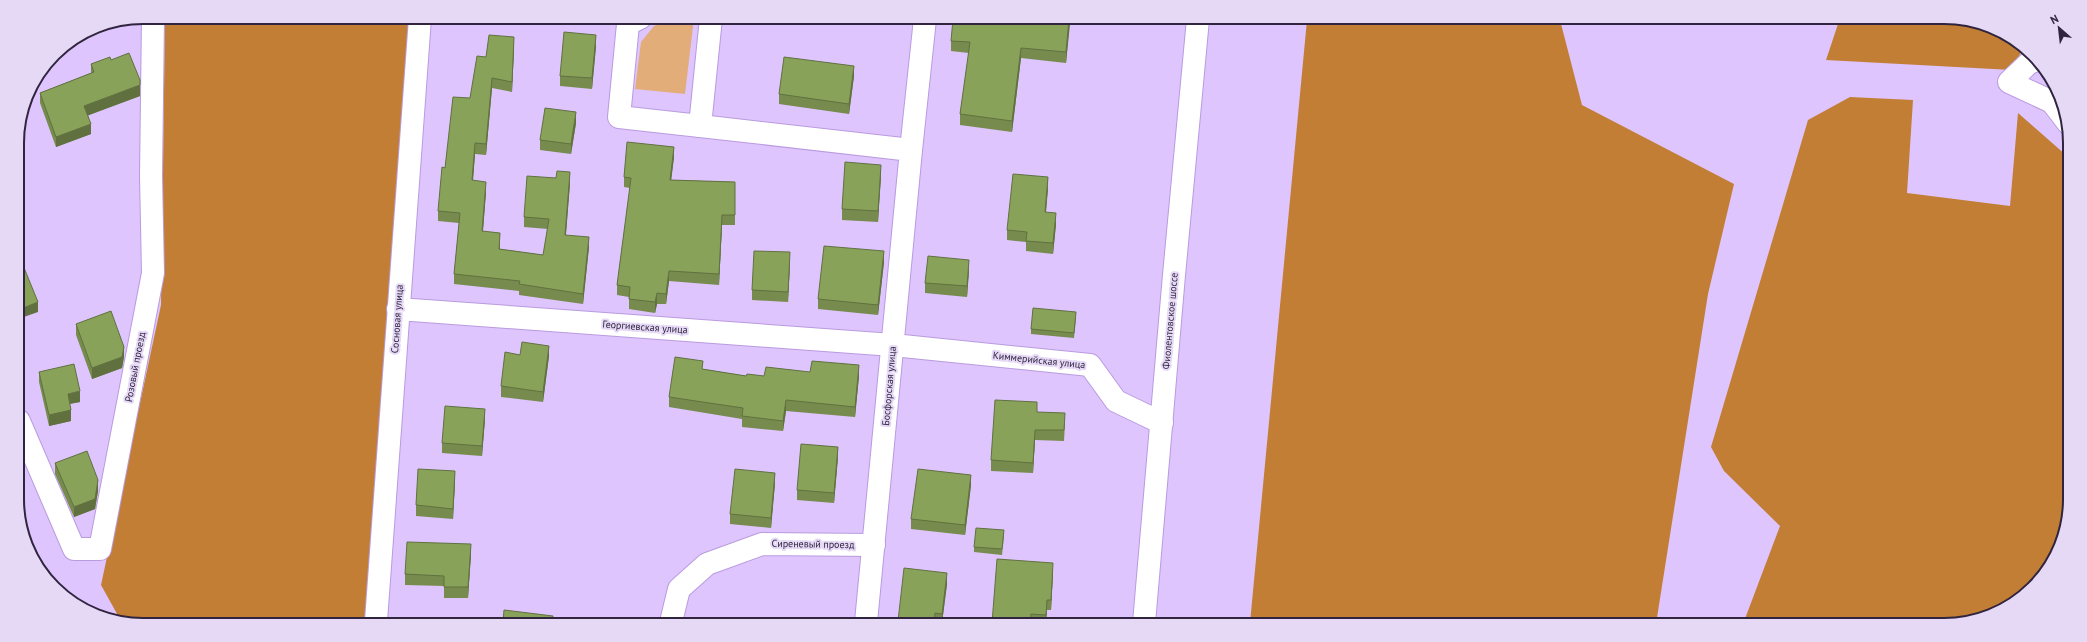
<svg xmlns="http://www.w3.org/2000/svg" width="2087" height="642" viewBox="0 0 2087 642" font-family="'PT Sans',sans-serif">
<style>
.green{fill:#e3ad7a}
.forest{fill:#c27e34}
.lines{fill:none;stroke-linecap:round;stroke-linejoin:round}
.minor-casing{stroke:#b99bdf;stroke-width:24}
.major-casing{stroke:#b99bdf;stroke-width:24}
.minor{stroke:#fff;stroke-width:22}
.major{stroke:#fff;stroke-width:22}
.wall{fill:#768b4d}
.shaded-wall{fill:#60713f}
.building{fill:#89a25a;stroke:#60713f}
.labels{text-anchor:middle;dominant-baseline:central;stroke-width:4;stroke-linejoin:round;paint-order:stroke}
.street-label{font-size:10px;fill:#30243f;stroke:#e5d9f6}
.rim{fill:none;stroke:#30243f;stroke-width:2}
</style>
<rect width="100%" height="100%" fill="#dec5fe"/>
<path class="green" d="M676,18H694L685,94L635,89L641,42L654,26Z"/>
<g class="forest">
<path d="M165,17L412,18L377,549L364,621H121L101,585L161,305Z"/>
<path d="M1307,20H1560L1582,105L1734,184L1708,294L1656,624L1250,623Z"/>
<path d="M1839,21H1977L2023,48L2012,70L1826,60Z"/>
<path d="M1850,97L1913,100L1907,193L2010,206L2018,113L2067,156L2066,532L2049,569L2021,599L1992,616L1952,625L1743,624L1780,526L1724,471L1711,447L1808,120Z"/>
</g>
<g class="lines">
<g class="minor-casing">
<g id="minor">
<path d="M640,18L628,24L619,117L700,126L711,18"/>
<path d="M2037,60L2029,63L2009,82L2052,102L2068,123"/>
<path d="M700,126L911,150L866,622"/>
<path d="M911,150L925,19"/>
<path d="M398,309L893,345L1090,365L1116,401L1162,423"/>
<path d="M19,421L74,549H100L153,273L151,176L153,17"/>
<path d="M376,621L420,18"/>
<path d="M671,622L679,589L707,564L762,544L874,545"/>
</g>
</g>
<g class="major-casing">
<path id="major" d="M1144,623L1174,275L1198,19"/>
</g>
<use href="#minor" class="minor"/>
<use href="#major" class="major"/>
</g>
<g class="wall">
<path d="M1070,19L1066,63L1021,58L1012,132L960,125V114L969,53L951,51V41Z"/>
<path d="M596,46L592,89L560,86V76Z"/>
<path d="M514,47L512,92L492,88L486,155L475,154L473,181L486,192L483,231L500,244V249L543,255L548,229L524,227V217L570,183L566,235L589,247L583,304L519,295V291L454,284V274L459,223L438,221V211L445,168L470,98L486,57Z"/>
<path d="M111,60L140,80V96L88,115L91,134L56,147L40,103V93L91,73V64Z"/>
<path d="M854,76L849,114L779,104V94Z"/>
<path d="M576,123L571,154L540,150V140Z"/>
<path d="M674,157L671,180L735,182V225H722L719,285L669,281L666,304H657L655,313L629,309V297L617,295V285L630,188L624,187V177Z"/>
<path d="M881,175L878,222L842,220V209Z"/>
<path d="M1048,188L1046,212L1056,224L1053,254L1026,251V242L1007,240V230Z"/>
<path d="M884,262L878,315L818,309V299Z"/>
<path d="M790,263L788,302L752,300V290Z"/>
<path d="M969,270L967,297L925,293V283Z"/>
<path d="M1076,318L1074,338L1031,334V329Z"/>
<path d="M76,324L124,357L122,368L92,379L76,335Z"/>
<path d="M520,355L549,356L543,402L501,397V386Z"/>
<path d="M703,369L746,376H764L810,372L859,376L855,417L786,411L783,431L742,427V419L669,407V397Z"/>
<path d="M39,372L80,402L70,404L71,421L49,426L39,382Z"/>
<path d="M1037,412L1065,423L1064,441L1035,440L1033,473L991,471V460Z"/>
<path d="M485,419L482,456L442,453V443Z"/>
<path d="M838,457L834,503L797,500V490Z"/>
<path d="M55,463L98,491L95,509L74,517L55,474Z"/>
<path d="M455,481L453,519L416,516V505Z"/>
<path d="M775,483L771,528L730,524V514Z"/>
<path d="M971,485L965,535L911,529V519Z"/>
<path d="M1004,536L1002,555L974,552V547Z"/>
<path d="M471,554L468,598H444V586L405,585V574Z"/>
<path d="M1053,573L1051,610H1047L1046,623H992Z"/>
<path d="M947,584L942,623L893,622L898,621Z"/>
</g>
<g class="shaded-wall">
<path d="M1069,19H1070V24L1066,63V52Z"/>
<path d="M596,35V46L592,89V78Z"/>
<path d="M514,37V47L512,92V82Z"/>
<path d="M1021,48V58L1012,132V121Z"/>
<path d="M854,66V76L849,114V104Z"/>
<path d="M492,78V88L486,155V144Z"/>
<path d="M140,85V96L84,117V106Z"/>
<path d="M576,112V123L571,154V144Z"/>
<path d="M91,124V134L56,147V137Z"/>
<path d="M475,143V154L472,191V180Z"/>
<path d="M674,147V157L670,190V180Z"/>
<path d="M881,165V175L878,222V211Z"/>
<path d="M570,172V183L565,245V235Z"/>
<path d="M1048,177V188L1045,222V212Z"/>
<path d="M486,182V192L482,242V231Z"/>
<path d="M1056,213V224L1053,254V243Z"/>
<path d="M722,215V225L719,285V274Z"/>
<path d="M500,233V244L499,259V249Z"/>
<path d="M589,237V247L583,304V294Z"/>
<path d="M884,251V262L878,315V305Z"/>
<path d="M790,252V263L788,302V292Z"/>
<path d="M969,260V270L967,297V286Z"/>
<path d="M669,271V281L666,304V294Z"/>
<path d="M657,293V304L655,313V302Z"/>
<path d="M38,302V312L18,319V310Z"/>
<path d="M549,346V356L543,402V392Z"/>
<path d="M124,347V357L122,368L92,379V368Z"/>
<path d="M859,365V376L855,417V407Z"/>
<path d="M80,391V402L68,404V394Z"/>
<path d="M786,400V411L783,431V421Z"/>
<path d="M485,409V419L482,456V446Z"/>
<path d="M71,410V421L49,426V415Z"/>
<path d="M1035,430V440L1033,473V463Z"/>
<path d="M838,447V457L834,503V493Z"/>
<path d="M455,471V481L453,519V509Z"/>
<path d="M775,473V483L771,528V518Z"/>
<path d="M971,475V485L965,535V525Z"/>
<path d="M98,480V491L95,509L74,517V507Z"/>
<path d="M23,507V518L19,519V509Z"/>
<path d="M471,544V554L468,598V587Z"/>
<path d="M1053,563V573L1051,610V600Z"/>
<path d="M947,573V584L942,623V614Z"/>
<path d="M1047,600V610L1046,623V615Z"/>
</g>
<g class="building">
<path d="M953,19H1069L1066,52L1021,48L1012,121L960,114L970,42L951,41Z"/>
<path d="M564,32L596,35L592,78L560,76Z"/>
<path d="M489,35L514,37L512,82L492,78L486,144L475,143L472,180L486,182L482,231L500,233L499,249L543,255L549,219L524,217L527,176L556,178L557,171L570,172L565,235L589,237L583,294L519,284L520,281L454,274L460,213L438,211L442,167L445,168L453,97L470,98L477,56L486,57Z"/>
<path d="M129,53L140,80V85L84,106L91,124L56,137L40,93L94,72L91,64L110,57L111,60Z"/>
<path d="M784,57L854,66L849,104L779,94Z"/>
<path d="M545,108L576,112L571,144L540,140Z"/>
<path d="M627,142L674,147L670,180L735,182V215H722L719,274L669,271L666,294L657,293L655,302L629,299L630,287L617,285L631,178L624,177Z"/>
<path d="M845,162L881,165L878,211L842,209Z"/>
<path d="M1013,174L1048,177L1045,212L1056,213L1053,243L1026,241L1027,232L1007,230Z"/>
<path d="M824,246L884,251L878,305L818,299Z"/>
<path d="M754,251L790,252L788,292L752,290Z"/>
<path d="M928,256L969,260L967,286L925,283Z"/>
<path d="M20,258L38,302L18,310V259Z"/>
<path d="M1033,308L1076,312L1074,333L1031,329Z"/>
<path d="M111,311L124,347L122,357L92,368L76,324Z"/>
<path d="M522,342L549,346L543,392L501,386L505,352L520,355Z"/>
<path d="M675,357L703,361L702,369L746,376L747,374L764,376L766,367L810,372L812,361L859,365L855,407L786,400L783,421L742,416L743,408L669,397Z"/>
<path d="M74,364L80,391L68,394L71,410L49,415L39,372Z"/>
<path d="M995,400L1037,402V412L1065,413L1064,430H1035L1033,463L991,460Z"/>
<path d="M445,406L485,409L482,446L442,443Z"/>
<path d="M801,444L838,447L834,493L797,490Z"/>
<path d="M87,451L98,480L95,499L74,507L55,463Z"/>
<path d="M418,469L455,471L453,509L416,505Z"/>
<path d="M735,469L775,473L771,518L730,514Z"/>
<path d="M918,469L971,475L965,525L911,519Z"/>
<path d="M19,497L23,507L19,509Z"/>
<path d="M19,519L31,547L19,524Z"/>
<path d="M976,528L1004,530L1002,549L974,547Z"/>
<path d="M407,542L471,544L468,587H444V576L405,574Z"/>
<path d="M997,559L1053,563L1051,600H1047L1046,615L1031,614L1030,623H992Z"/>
<path d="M904,568L947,573L942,614L935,613L934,623L893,622V621H898Z"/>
<path d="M504,610L553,616L552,622H503Z"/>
</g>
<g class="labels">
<g class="street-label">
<text transform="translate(397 319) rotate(-86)">Сосновая улица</text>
<text transform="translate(1170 321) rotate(-85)">Фиолентовское шоссе</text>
<text transform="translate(645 327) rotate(4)">Георгиевская улица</text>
<text transform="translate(1039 360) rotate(6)">Киммерийская улица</text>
<text transform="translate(135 367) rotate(-79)">Розовый проезд</text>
<text transform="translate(889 386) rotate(-85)">Босфорская улица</text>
<text transform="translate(813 544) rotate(1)">Сиреневый проезд</text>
</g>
</g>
<path d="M0 0H2087V642H0ZM143 24H1944A119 119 0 0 1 2063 143V499A119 119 0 0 1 1944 618H143A119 119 0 0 1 24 499V143A119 119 0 0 1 143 24Z" fill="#e5d9f6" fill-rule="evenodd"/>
<path class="rim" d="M143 24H1944A119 119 0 0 1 2063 143V499A119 119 0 0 1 1944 618H143A119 119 0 0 1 24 499V143A119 119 0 0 1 143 24Z"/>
<g transform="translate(2059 28) rotate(332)" stroke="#e5d9f6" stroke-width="3" paint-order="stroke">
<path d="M0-3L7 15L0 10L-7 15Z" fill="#30243f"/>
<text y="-6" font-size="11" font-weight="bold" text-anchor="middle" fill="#30243f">N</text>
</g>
</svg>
